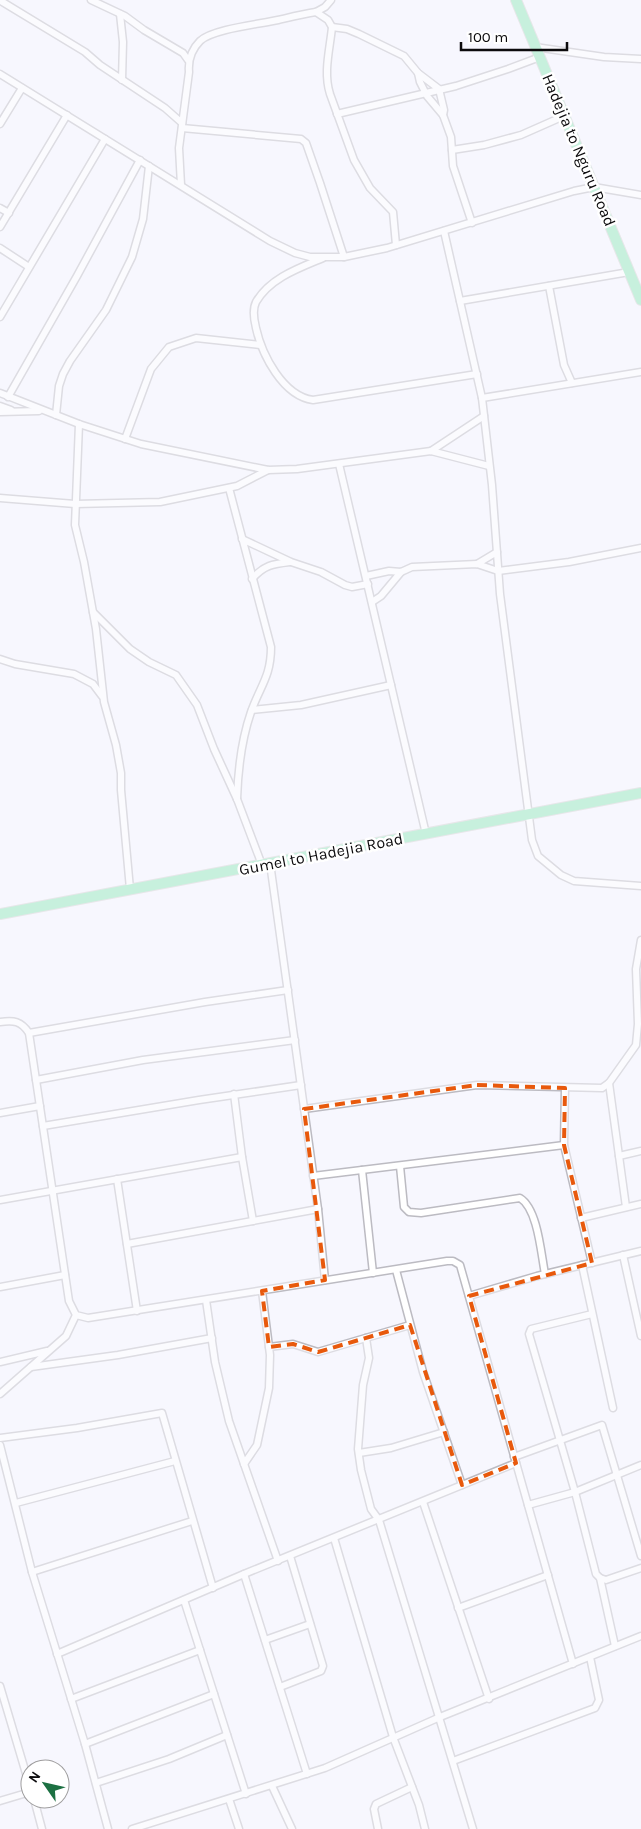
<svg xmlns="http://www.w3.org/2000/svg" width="641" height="1829" viewBox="0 0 641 1829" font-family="Karla,sans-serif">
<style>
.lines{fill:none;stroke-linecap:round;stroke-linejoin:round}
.minor-casing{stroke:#bcbbc2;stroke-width:9}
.primary-casing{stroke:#d3d3d3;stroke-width:12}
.minor{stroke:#fff;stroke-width:6}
.primary{stroke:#8ce6b5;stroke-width:10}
.marked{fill:none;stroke:#e8590c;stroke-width:4;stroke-dasharray:10 6;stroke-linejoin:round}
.labels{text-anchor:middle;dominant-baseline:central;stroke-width:5;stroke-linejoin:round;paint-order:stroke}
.street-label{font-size:16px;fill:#0c0b0d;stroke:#fff}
</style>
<rect width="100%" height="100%" fill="#f7f7fe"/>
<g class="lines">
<g class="minor-casing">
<g id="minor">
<path d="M91,0L125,16L144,30L183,53L188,60"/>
<path d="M1,1L85,52L100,65L165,108L182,123"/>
<path d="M316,12L328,20L332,27C330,49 323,72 330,94L354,160L370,188L393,212L396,245"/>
<path d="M120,14L123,42L122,80"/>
<path d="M332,27L347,29L359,34L404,56L418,73L439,89L444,110L443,115"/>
<path d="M535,47L604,57L641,59"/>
<path d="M418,73L420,82L427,96L443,115L451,137L453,166L472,223"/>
<path d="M0,74L270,241L295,253L310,257H344L387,248L574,191L594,187L641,195"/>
<path d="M337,114L456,86L508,69L540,57"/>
<path d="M0,124L22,88"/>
<path d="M182,128L301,139L306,143L320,183L344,257"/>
<path d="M452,150L484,145L521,135L564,116"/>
<path d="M181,185L179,148L189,72C188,60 191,50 200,41C212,29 261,24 278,20C291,17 303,14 316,12L325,7L331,0"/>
<path d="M0,208L9,213"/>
<path d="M0,227L67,115"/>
<path d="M444,231L482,398L492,485L500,594L532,840L538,856L561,875L574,881L641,886"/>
<path d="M0,248L29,267"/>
<path d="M323,258C299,268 270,278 256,302C252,310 254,320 256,328C262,355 283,396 313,400L477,374"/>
<path d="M549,286L564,365L572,383"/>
<path d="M460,301L629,272"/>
<path d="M0,317L105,139"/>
<path d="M0,393L79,424L141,444L268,470L297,469L431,451L489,466"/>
<path d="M8,397L77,276L140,160"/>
<path d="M482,398L641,372"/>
<path d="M0,406L11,410"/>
<path d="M0,412L39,411"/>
<path d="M56,415L59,386L63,374L70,361L106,310L132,257L143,219L149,166"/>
<path d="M79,424L75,525L84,562L96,629L104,702L116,745L121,773V790L130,889"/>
<path d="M125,439L151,369L169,347L196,338L260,345"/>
<path d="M431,451L484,416"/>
<path d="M339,464L426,834"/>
<path d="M229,488L271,647C271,677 260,686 251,712C241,741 238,769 237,799"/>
<path d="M0,498L75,504L160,502L237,486L268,470"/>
<path d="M242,539L291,562L321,572L345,585L352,587L368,584"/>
<path d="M477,564L497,552"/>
<path d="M366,576L389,571L401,572L412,567L477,564L498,571L569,562L641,548"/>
<path d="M252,579C264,565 273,564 290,562"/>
<path d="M372,602L381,596L401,572"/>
<path d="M93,612L130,649L149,662L176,675L197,705L214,749L237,799L262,865"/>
<path d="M0,659L15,664L74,674L93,684L102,696"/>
<path d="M252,710L301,705L391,685"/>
<path d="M270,863L318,1209L325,1280"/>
<path d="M0,1022C14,1020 21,1021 29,1033L69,1301L76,1315L88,1318L447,1261H453L460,1265L573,1664"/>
<path d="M29,1033L205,1002L288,990"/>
<path d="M36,1080L143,1060L295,1040"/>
<path d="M609,1083L626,1207"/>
<path d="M565,1088L564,1145L592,1263"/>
<path d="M234,1094L242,1157L253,1221"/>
<path d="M304,1109L477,1085L602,1088L609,1083L636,1045L638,1024L636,969L641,940"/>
<path d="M0,1113L40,1106"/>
<path d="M43,1126L199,1100L301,1085"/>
<path d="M619,1156L641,1151"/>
<path d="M400,1166L404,1207L409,1212L421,1213L520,1198C538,1209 541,1254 545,1274"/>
<path d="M362,1170L373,1273"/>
<path d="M313,1176L564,1145"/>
<path d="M117,1179L137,1311"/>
<path d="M0,1200L242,1157"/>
<path d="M581,1218L641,1204"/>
<path d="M127,1244L318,1209"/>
<path d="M623,1255L641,1336"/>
<path d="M582,1265L613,1408"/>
<path d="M396,1270L423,1372L462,1485"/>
<path d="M0,1287L65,1275"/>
<path d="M469,1296L537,1276L641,1251"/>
<path d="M206,1300L215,1362L229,1421L278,1561"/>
<path d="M592,1314L531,1329L529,1334L575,1492L596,1574L600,1578L615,1646"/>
<path d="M366,1338L369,1358L363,1385L358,1449L361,1470L371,1509L379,1520L473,1829"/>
<path d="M269,1347L293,1344L318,1352L410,1325"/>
<path d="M0,1362L47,1351"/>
<path d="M31,1367L118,1355L212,1338"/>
<path d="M0,1394L66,1336L76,1315"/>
<path d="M0,1438L77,1428L162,1413L213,1588"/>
<path d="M0,1445L32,1572L85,1744L108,1829"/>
<path d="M359,1453L391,1448L444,1432"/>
<path d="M514,1457L602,1425L641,1556"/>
<path d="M244,1464L257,1445L269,1388L270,1355L262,1291"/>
<path d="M423,1502L489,1699"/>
<path d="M16,1503L175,1461"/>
<path d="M528,1505L575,1492L641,1465"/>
<path d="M334,1538L393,1737L419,1805L425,1829"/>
<path d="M32,1572L192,1521"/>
<path d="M244,1574L307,1774"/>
<path d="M600,1578L606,1580L641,1568"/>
<path d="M184,1600L246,1794"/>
<path d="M458,1608L548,1575"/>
<path d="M265,1640L310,1624"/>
<path d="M57,1654L244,1574L516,1463"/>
<path d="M0,1686L30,1787"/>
<path d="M280,1687L321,1671L323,1666L290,1556"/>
<path d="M71,1699L200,1650"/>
<path d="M85,1744L214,1694"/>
<path d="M453,1761L595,1708L599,1700L590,1657"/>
<path d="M96,1783L169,1759L227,1735"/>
<path d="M272,1786L292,1829"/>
<path d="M34,1799L42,1829"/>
<path d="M229,1799L239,1829"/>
<path d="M0,1801L30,1792"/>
<path d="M132,1829L325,1768L440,1717L641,1636"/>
<path d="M378,1829L374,1809L376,1804L412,1787"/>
</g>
</g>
<g class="primary-casing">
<g id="primary">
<path d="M516,0L641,300"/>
<path d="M0,914L641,793"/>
</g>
</g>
<use href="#minor" class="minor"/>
<use href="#primary" class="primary"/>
</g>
<path d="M0 0H641V1829H0ZM477,1085L565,1088L564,1145L592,1263L469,1296L516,1463L462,1485L410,1325L318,1352L293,1344L269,1347L262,1291L325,1280L304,1109Z" fill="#f7f7fe" fill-opacity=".55" fill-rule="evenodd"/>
<path class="marked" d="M477,1085L565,1088L564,1145L592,1263L469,1296L516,1463L462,1485L410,1325L318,1352L293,1344L269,1347L262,1291L325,1280L304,1109Z"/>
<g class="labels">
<g class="street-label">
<text transform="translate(579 150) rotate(67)">Hadejia to Nguru Road</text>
<text transform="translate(321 854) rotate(-11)">Gumel to Hadejia Road</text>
</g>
</g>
<g transform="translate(45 1784) rotate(304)"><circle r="24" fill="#ffffff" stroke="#9e9d9e"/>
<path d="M0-4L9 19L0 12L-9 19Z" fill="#1c7042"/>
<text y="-8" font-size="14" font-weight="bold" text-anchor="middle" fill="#0c0b0d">N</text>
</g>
<path d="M461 42v8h106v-8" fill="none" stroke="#0c0b0d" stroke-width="2.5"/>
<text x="468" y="42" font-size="15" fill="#0c0b0d" stroke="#ffffff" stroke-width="4" paint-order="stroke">100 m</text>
</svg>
